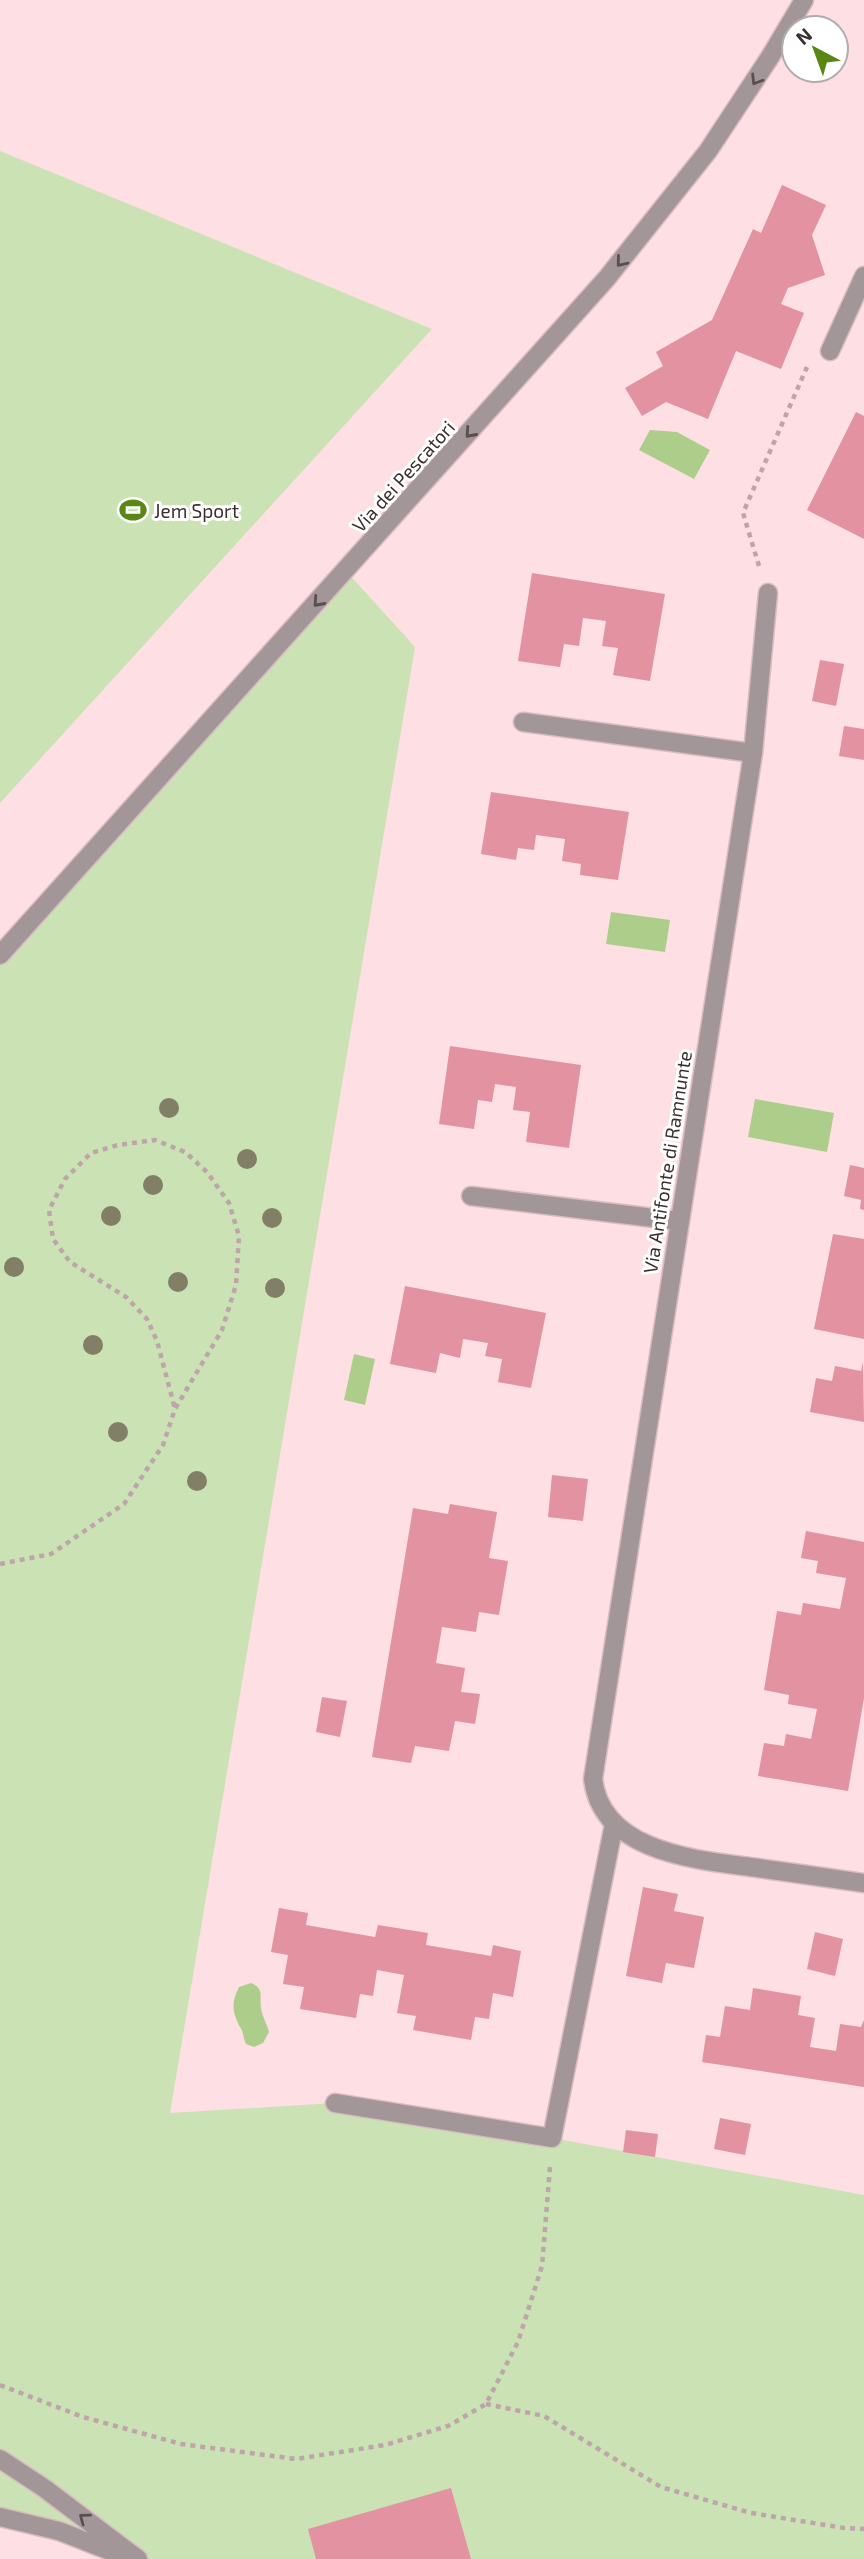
<svg xmlns="http://www.w3.org/2000/svg" width="864" height="2559" viewBox="0 0 864 2559" font-family="'Exo 2',sans-serif">
<style>
.green{fill:#cbe2b4}
.water{fill:#adce8a}
.building{fill:#e292a1}
.lines{fill:none;stroke-linecap:round;stroke-linejoin:round}
.minor-casing{stroke:#d7bcc0;stroke-width:21}
.tertiary-casing{stroke:#d7bcc0;stroke-width:21}
.path{stroke:#bda5a9;stroke-width:4.5;stroke-dasharray:5 5;stroke-linecap:butt}
.minor{stroke:#a39698;stroke-width:18}
.tertiary{stroke:#a39698;stroke-width:18}
.tree{fill:#827f67}
.oneway{stroke:#5a4e50}
.labels{text-anchor:middle;dominant-baseline:central;stroke-width:6;stroke-linejoin:round;paint-order:stroke}
.street-label{font-size:19px;fill:#3b2f31;stroke:#fff}
.poi-label{font-size:19px;fill:#3b2f31;stroke:#fff;text-anchor:start}
</style>
<rect width="100%" height="100%" fill="#fedfe4"/>
<g class="green">
<path d="M0,151L432,329L0,803Z"/>
<path d="M346,571L415,647L170,2113L335,2103L552,2138L864,2195V2559H131L0,2517V955Z"/>
</g>
<g class="water">
<path d="M650,430L677,432L710,450L694,479L639,450Z"/>
<path d="M611,912L670,920L665,952L606,944Z"/>
<path d="M755,1099L834,1113L827,1152L748,1137Z"/>
<path d="M354,1354L375,1359L365,1405L344,1400Z"/>
<path d="M251,1983C265,1989 259,1996 261,2008C262,2016 267,2024 269,2032L263,2043L254,2047L246,2044C243,2038 244,2033 240,2027C232,2012 231,2003 239,1987Z"/>
</g>
<g class="building">
<path d="M782,185L826,205L812,235L825,275L788,288L781,304L804,313L781,369L736,351L708,419L666,402L642,416L625,388L663,366L656,352L712,320L753,229L761,233Z"/>
<path d="M856,412L864,416V539L807,510Z"/>
<path d="M532,573L665,594L650,681L613,675L618,648L602,646L606,621L583,618L579,646L564,644L560,667L518,661Z"/>
<path d="M820,660L844,664L836,706L812,701Z"/>
<path d="M844,726L864,729V760L839,756Z"/>
<path d="M491,792L629,812L618,880L580,875L581,864L562,861L565,839L536,835L534,850L518,848L516,860L481,854Z"/>
<path d="M450,1046L581,1065L569,1148L526,1142L530,1112L513,1110L516,1087L495,1084L492,1102L478,1100L474,1129L439,1124Z"/>
<path d="M850,1165L864,1168V1210L860,1209L861,1200L844,1196Z"/>
<path d="M833,1234L864,1239V1339L814,1329Z"/>
<path d="M405,1286L546,1313L531,1388L498,1382L502,1359L485,1356L488,1343L463,1339L460,1358L440,1353L436,1373L390,1364Z"/>
<path d="M863,1362L864,1422L810,1412L816,1378L832,1381L835,1366L861,1371Z"/>
<path d="M552,1475L588,1479L583,1521L548,1517Z"/>
<path d="M450,1504L497,1512L489,1558L508,1561L499,1615L479,1612L476,1632L442,1627L436,1663L465,1668L461,1692L480,1694L475,1724L455,1721L449,1751L415,1746L411,1763L372,1757L413,1508L448,1514Z"/>
<path d="M806,1531L864,1542V1698L848,1791L758,1776L764,1743L784,1746L786,1734L811,1739L817,1709L788,1704L789,1695L764,1690L777,1611L801,1615L803,1603L840,1609L846,1578L816,1573L818,1561L801,1558Z"/>
<path d="M322,1697L347,1701L340,1737L316,1732Z"/>
<path d="M643,1887L678,1894L674,1911L704,1917L694,1968L666,1963L662,1983L626,1976Z"/>
<path d="M279,1908L308,1913L306,1925L375,1937L378,1925L428,1933L426,1945L491,1956L493,1945L521,1951L513,1997L493,1993L489,2019L475,2017L471,2040L413,2030L416,2016L397,2013L404,1975L377,1970L373,1996L360,1994L356,2018L300,2009L304,1987L283,1984L288,1955L271,1952Z"/>
<path d="M815,1932L843,1939L835,1976L807,1969Z"/>
<path d="M753,1988L801,1996L798,2015L815,2018L810,2047L836,2051L840,2024L861,2027L864,2020V2087L702,2062L706,2035L720,2037L725,2006L750,2010Z"/>
<path d="M720,2118L751,2124L745,2155L714,2149Z"/>
<path d="M626,2130L658,2134L655,2157L623,2152Z"/>
<path d="M451,2488L471,2559H316L308,2529Z"/>
</g>
<g class="lines">
<g class="minor-casing">
<g id="minor">
<path d="M830,351L864,276"/>
<path d="M768,593L753,753L593,1779C602,1854 700,1860 758,1868C793,1873 829,1878 864,1883"/>
<path d="M523,722L753,753"/>
<path d="M471,1196L679,1221"/>
<path d="M335,2103L552,2138L614,1824"/>
</g>
</g>
<g class="tertiary-casing">
<g id="tertiary">
<path d="M0,955L607,278L708,151L770,57L804,0"/>
<path d="M0,2459L44,2488L138,2559"/>
<path d="M0,2517L59,2531L123,2556"/>
</g>
</g>
<g class="path">
<path d="M759,566L743,513L807,367"/>
<path d="M0,1564L51,1554L124,1504L163,1445L175,1409L222,1330L236,1285L239,1236L229,1203L207,1172L185,1152L155,1140L118,1145L91,1153L65,1179L49,1210L53,1239L70,1262L126,1297L147,1319L157,1341L175,1409"/>
<path d="M0,2385L83,2417L181,2444L296,2459L385,2445L448,2426L486,2404L518,2342L542,2266L550,2167"/>
<path d="M486,2404L544,2416L661,2487L751,2513L844,2528L864,2529"/>
</g>
<use href="#minor" class="minor"/>
<use href="#tertiary" class="tertiary"/>
</g>
<g class="tree">
<circle cx="169" cy="1108" r="10"/>
<circle cx="247" cy="1159" r="10"/>
<circle cx="153" cy="1185" r="10"/>
<circle cx="111" cy="1216" r="10"/>
<circle cx="272" cy="1218" r="10"/>
<circle cx="14" cy="1267" r="10"/>
<circle cx="178" cy="1282" r="10"/>
<circle cx="275" cy="1288" r="10"/>
<circle cx="93" cy="1345" r="10"/>
<circle cx="118" cy="1432" r="10"/>
<circle cx="197" cy="1481" r="10"/>
</g>
<defs><path id="oneway-chevron" d="M-2-3.5L2.5 0L-2 3.5" fill="none" stroke-width="1.6" stroke-linecap="round" stroke-linejoin="round" transform="scale(1.75)"/></defs>
<g class="oneway">
<use href="#oneway-chevron" transform="translate(756 80) rotate(122)"/>
<use href="#oneway-chevron" transform="translate(621 262) rotate(129)"/>
<use href="#oneway-chevron" transform="translate(470 433) rotate(132)"/>
<use href="#oneway-chevron" transform="translate(318 602) rotate(132)"/>
<use href="#oneway-chevron" transform="translate(84 2518) rotate(-143)"/>
</g>
<defs>
<g id="stadium-bare" transform="scale(2.1)"><path d="M0-5a6.5 5 0 1 0 0 10a6.5 5 0 1 0 0-10ZM-3.5-1.8h7v3.6h-7Z" fill="#5a8614" stroke="#fff" stroke-width="2.5" paint-order="stroke"/></g>
</defs>
<g fill-rule="evenodd">
<use href="#stadium-bare" x="133" y="510"/>
</g>
<g class="labels">
<g class="street-label">
<text transform="translate(403 476) rotate(-48)">Via dei Pescatori</text>
<text transform="translate(667 1162) rotate(-81)">Via Antifonte di Ramnunte</text>
</g>
<g class="poi-label">
<text x="154" y="510">Jem Sport</text>
</g>
</g>
<g transform="translate(815 49) rotate(319)"><circle r="33" fill="#ffffff" stroke="#b1acad" stroke-width="2"/>
<path d="M0-5L12 26L0 18L-12 26Z" fill="#5a8614"/>
<text y="-10" font-size="19" font-weight="bold" text-anchor="middle" fill="#3b2f31">N</text>
</g>
</svg>
